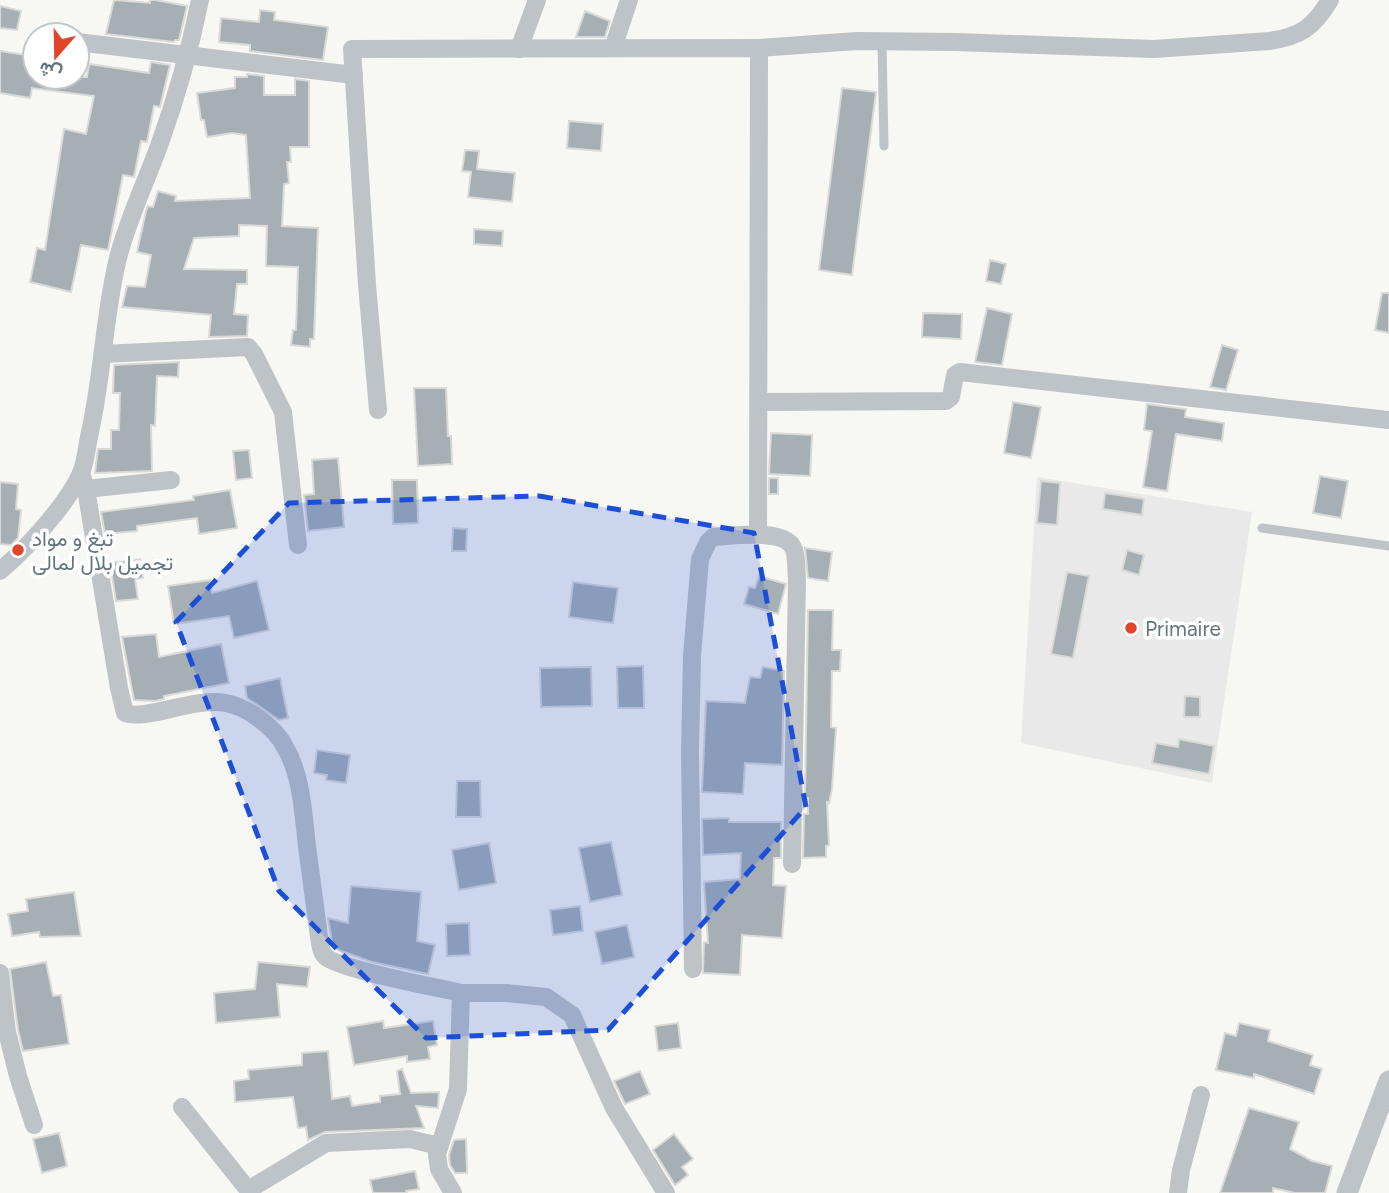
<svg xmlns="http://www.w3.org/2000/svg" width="1389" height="1193" viewBox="0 0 1389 1193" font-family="Figtree,Vazirmatn,sans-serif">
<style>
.built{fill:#e8e9e8}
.building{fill:#a5afb4;stroke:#d9d9d7;stroke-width:2}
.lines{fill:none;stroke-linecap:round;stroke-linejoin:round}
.service{stroke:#bec3c7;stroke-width:9}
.minor{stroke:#bec3c7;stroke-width:18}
.tertiary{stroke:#bec3c7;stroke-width:21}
.marked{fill:#1d4ed8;fill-opacity:0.2;stroke:#1d4ed8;stroke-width:5;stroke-dasharray:14 9;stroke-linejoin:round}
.poi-dot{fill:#e0452c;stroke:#fff;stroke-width:2.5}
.labels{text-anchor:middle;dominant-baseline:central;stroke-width:7;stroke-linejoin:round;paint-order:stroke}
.poi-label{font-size:21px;fill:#63757f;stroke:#fff;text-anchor:start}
</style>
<rect width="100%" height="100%" fill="#f7f7f4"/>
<path class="built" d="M1037,477L1252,512L1212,783L1021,743Z"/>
<g class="building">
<path d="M114,0L150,3V0H155L187,6L179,40H175L174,42L106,34Z"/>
<path d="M0,6L21,11L17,30L0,28Z"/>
<path d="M260,10L275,12L274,20L328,27L323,60L250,51V45L219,42L221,18L259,22Z"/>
<path d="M585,11L610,21L605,37H576Z"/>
<path d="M0,51L32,56L30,68L35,69V77H87L89,64L149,73L151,62L170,65L160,107L154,106L147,142L141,141L134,177L123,175L108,250L81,245L71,292L30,282L37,248L45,250L64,129L86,134L94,96L32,88L30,98L0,93Z"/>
<path d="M247,74L264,76V95H295V79L309,81V147H290L291,162H287L289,183L284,184L282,226L318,228L314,339H310V347L291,345L293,330H296L298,267L266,266L267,226L239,225V236L194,238L184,269L247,270V284H237L234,314L248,315L247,336L209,337L211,315L122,307L127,286L145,287L151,255L137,252L146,211L148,206L153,207L158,191L176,196L175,201L250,198L246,135L232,133L207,137L204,120H201L197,93L235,88V77H247Z"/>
<path d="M842,88L876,92L852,275L819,270Z"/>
<path d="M569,121L603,124L601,151L567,148Z"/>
<path d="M465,150L479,151L477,169L515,173L512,202L468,197L471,172L462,171Z"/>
<path d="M474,229L503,231L502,246L474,244Z"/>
<path d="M990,260L1006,264L1001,284L986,281Z"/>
<path d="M1382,293H1389V333L1375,330Z"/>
<path d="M987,308L1012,314L1002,365L975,362Z"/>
<path d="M923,313L962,314L961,339L922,337Z"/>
<path d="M1222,345L1238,350L1226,390L1210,387Z"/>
<path d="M179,362L178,377L157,376L155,426L151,425L152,471L95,473L98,449H111V430H119L120,393H113L114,365Z"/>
<path d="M414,388H446L448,436H451L452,464L418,466Z"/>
<path d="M1013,402L1041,407L1031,458L1004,453Z"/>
<path d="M1147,404L1186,409L1185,417L1224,423L1222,441L1176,434L1167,491L1143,487L1152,431L1144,430Z"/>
<path d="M771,433L812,435L810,476L769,474Z"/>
<path d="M249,450L252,478L236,480L233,451Z"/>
<path d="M338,458L344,527L308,531L304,495L314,494L312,460Z"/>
<path d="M1320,476L1348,481L1341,518L1313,513Z"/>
<rect x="769" y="478" width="9" height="16"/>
<path d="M392,480H417L418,523L393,524Z"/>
<path d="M1041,481L1060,483L1057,525L1037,523Z"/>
<path d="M0,482L18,484L16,509L21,510L18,538L11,545L0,544Z"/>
<path d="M230,490L237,528L199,534L197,518L137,526V531L105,534L101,512L194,500L193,496Z"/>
<path d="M1105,493L1144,499L1142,515L1103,509Z"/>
<path d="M453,528L467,529L466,551H452Z"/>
<path d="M805,548L832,552L828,581L808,578Z"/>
<path d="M1127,550L1144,555L1139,575L1122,570Z"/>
<path d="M140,559L143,578L135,579L138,599L116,601L110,563Z"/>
<path d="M1067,572L1089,576L1073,658L1051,654Z"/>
<path d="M759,576L786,584L778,614L744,604L749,587L755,588Z"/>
<path d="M210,580L212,593L257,581L269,630L234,638L229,616L174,624L168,586Z"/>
<path d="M573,582L618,588L613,623L569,617Z"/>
<path d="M808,610H833L832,650H841L840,671H832L831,727L836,728L832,789L829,803L827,802L829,845L826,846V857L803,858L804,814H808V798H805Z"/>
<path d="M156,634L159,657L221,644L229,683L164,696V699L155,701L134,700L122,637Z"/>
<path d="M643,666L644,708H618L617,667Z"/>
<path d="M591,667L592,706L541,707L540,668Z"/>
<path d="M763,667L784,671L782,765L745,763L743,794L702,792L706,701L745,703L750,677L760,678Z"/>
<path d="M280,678L288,718L279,720L247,698L245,686Z"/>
<path d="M1185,696L1200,697V717H1184Z"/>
<path d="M1179,739L1214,746L1209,774L1152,763L1156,743L1178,747Z"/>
<path d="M317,750L350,755L346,783L326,780L327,775L314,773Z"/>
<path d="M457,781H480L481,817H456Z"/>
<path d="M729,818V822H781V858H774L773,885L786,886L782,938L742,935L740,975L703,973L704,942L708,943L704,882L740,879L741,853L703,855L702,819Z"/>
<path d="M611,842L622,895L590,902L579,848Z"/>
<path d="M489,843L496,883L459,890L452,850Z"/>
<path d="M351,886L421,892L417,941L435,945L428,974L372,962L333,948L328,918L348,923Z"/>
<path d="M74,892L81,936L40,937L39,932L12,936L8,914L28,911L26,899Z"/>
<path d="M580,906L583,931L553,935L550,910Z"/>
<path d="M469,923L470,955L447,956L446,924Z"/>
<path d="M627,925L634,957L602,964L595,932Z"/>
<path d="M46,962L53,996L61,995L69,1044L23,1051L18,1030L10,969Z"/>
<path d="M258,962L310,967L307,987L277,984L280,1017L216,1023L214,993L255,989Z"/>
<path d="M383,1021L384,1028L433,1021L437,1045L428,1047L430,1059L407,1062V1056L354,1065L347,1027Z"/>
<path d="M678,1023L681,1048L658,1051L655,1026Z"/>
<path d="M1239,1023L1270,1030L1268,1041L1313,1055L1310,1065L1322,1069L1314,1094L1254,1074V1078L1216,1070L1225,1033L1236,1036Z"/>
<path d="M328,1051L332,1099L350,1096L352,1106L380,1102V1096L400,1094L397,1071L402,1069L411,1093L439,1092L438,1108L416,1106L424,1128L325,1132L308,1140L306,1127L298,1128L293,1097L235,1102L234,1081L249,1079L248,1070L302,1065V1053Z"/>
<path d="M640,1071L650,1094L625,1104L614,1081Z"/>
<path d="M1249,1108L1299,1122L1290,1149L1312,1161L1332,1166L1325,1193H1295L1273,1188V1193H1220Z"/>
<path d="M59,1133L67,1166L42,1173L33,1139Z"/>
<path d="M674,1134L693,1159L682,1167L688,1175L675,1185L653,1150Z"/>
<path d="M466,1139L467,1173H455L450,1165L449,1155L454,1140Z"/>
<path d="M415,1171L419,1189L406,1191L407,1193H373L370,1180Z"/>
</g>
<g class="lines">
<g class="service">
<path d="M882,42L884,146"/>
<path d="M1262,528L1389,546"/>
</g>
<g class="minor">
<path d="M77,42L354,75"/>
<path d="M613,48L629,0"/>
<path d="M759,48L857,41L956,42L1154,49L1269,41C1300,37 1314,27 1330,0"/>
<path d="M519,49L537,0"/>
<path d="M103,354L248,347L254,354L283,412L298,545"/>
<path d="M759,402L946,401L951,397L955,375L960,372L1389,420"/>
<path d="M378,410L367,285L352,49L759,48L758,534"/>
<path d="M81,473L86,489L119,688L125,713C145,721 195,697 226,703C247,707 275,727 285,747C302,776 303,813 307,846C311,876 315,907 319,937C320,944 321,953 326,957C342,970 436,987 461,993L458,1089L437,1154L439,1169L453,1193"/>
<path d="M86,489L171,480"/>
<path d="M0,571C26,549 67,505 81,473C86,461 87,445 90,432C103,374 104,315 118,258C128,219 146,182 160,143C177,96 190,49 200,0"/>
<path d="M693,969L690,752L692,656L700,559L708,542L713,537C732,536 787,527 794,550C797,558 796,570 797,579L792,864"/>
<path d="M0,973L7,1032L18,1076L34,1125"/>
<path d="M461,993H506L546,997L572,1015L614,1108L666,1193"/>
<path d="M182,1107L245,1186L250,1189L326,1143L410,1139L439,1146"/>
<path d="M1178,1193L1181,1170L1201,1095"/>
</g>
<path class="tertiary" d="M1347,1193L1389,1081"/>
</g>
<path class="marked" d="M539,496L754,533L806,807L608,1030L426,1038L279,891L176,622L289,503Z"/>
<g class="poi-dot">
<circle cx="18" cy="550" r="7"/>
<circle cx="1131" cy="628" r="7"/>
</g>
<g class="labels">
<g class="poi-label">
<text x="32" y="538">تبغ و مواد<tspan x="32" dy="24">تجميل بلال لمالى</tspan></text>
<text x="1145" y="628">Primaire</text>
</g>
</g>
<g transform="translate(56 56) rotate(200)"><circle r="33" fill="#ffffff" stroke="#c1c8cc" stroke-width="2"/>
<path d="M0-5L12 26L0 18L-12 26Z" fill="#e0452c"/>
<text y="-10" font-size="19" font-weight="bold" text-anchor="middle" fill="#63757f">ش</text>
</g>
</svg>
